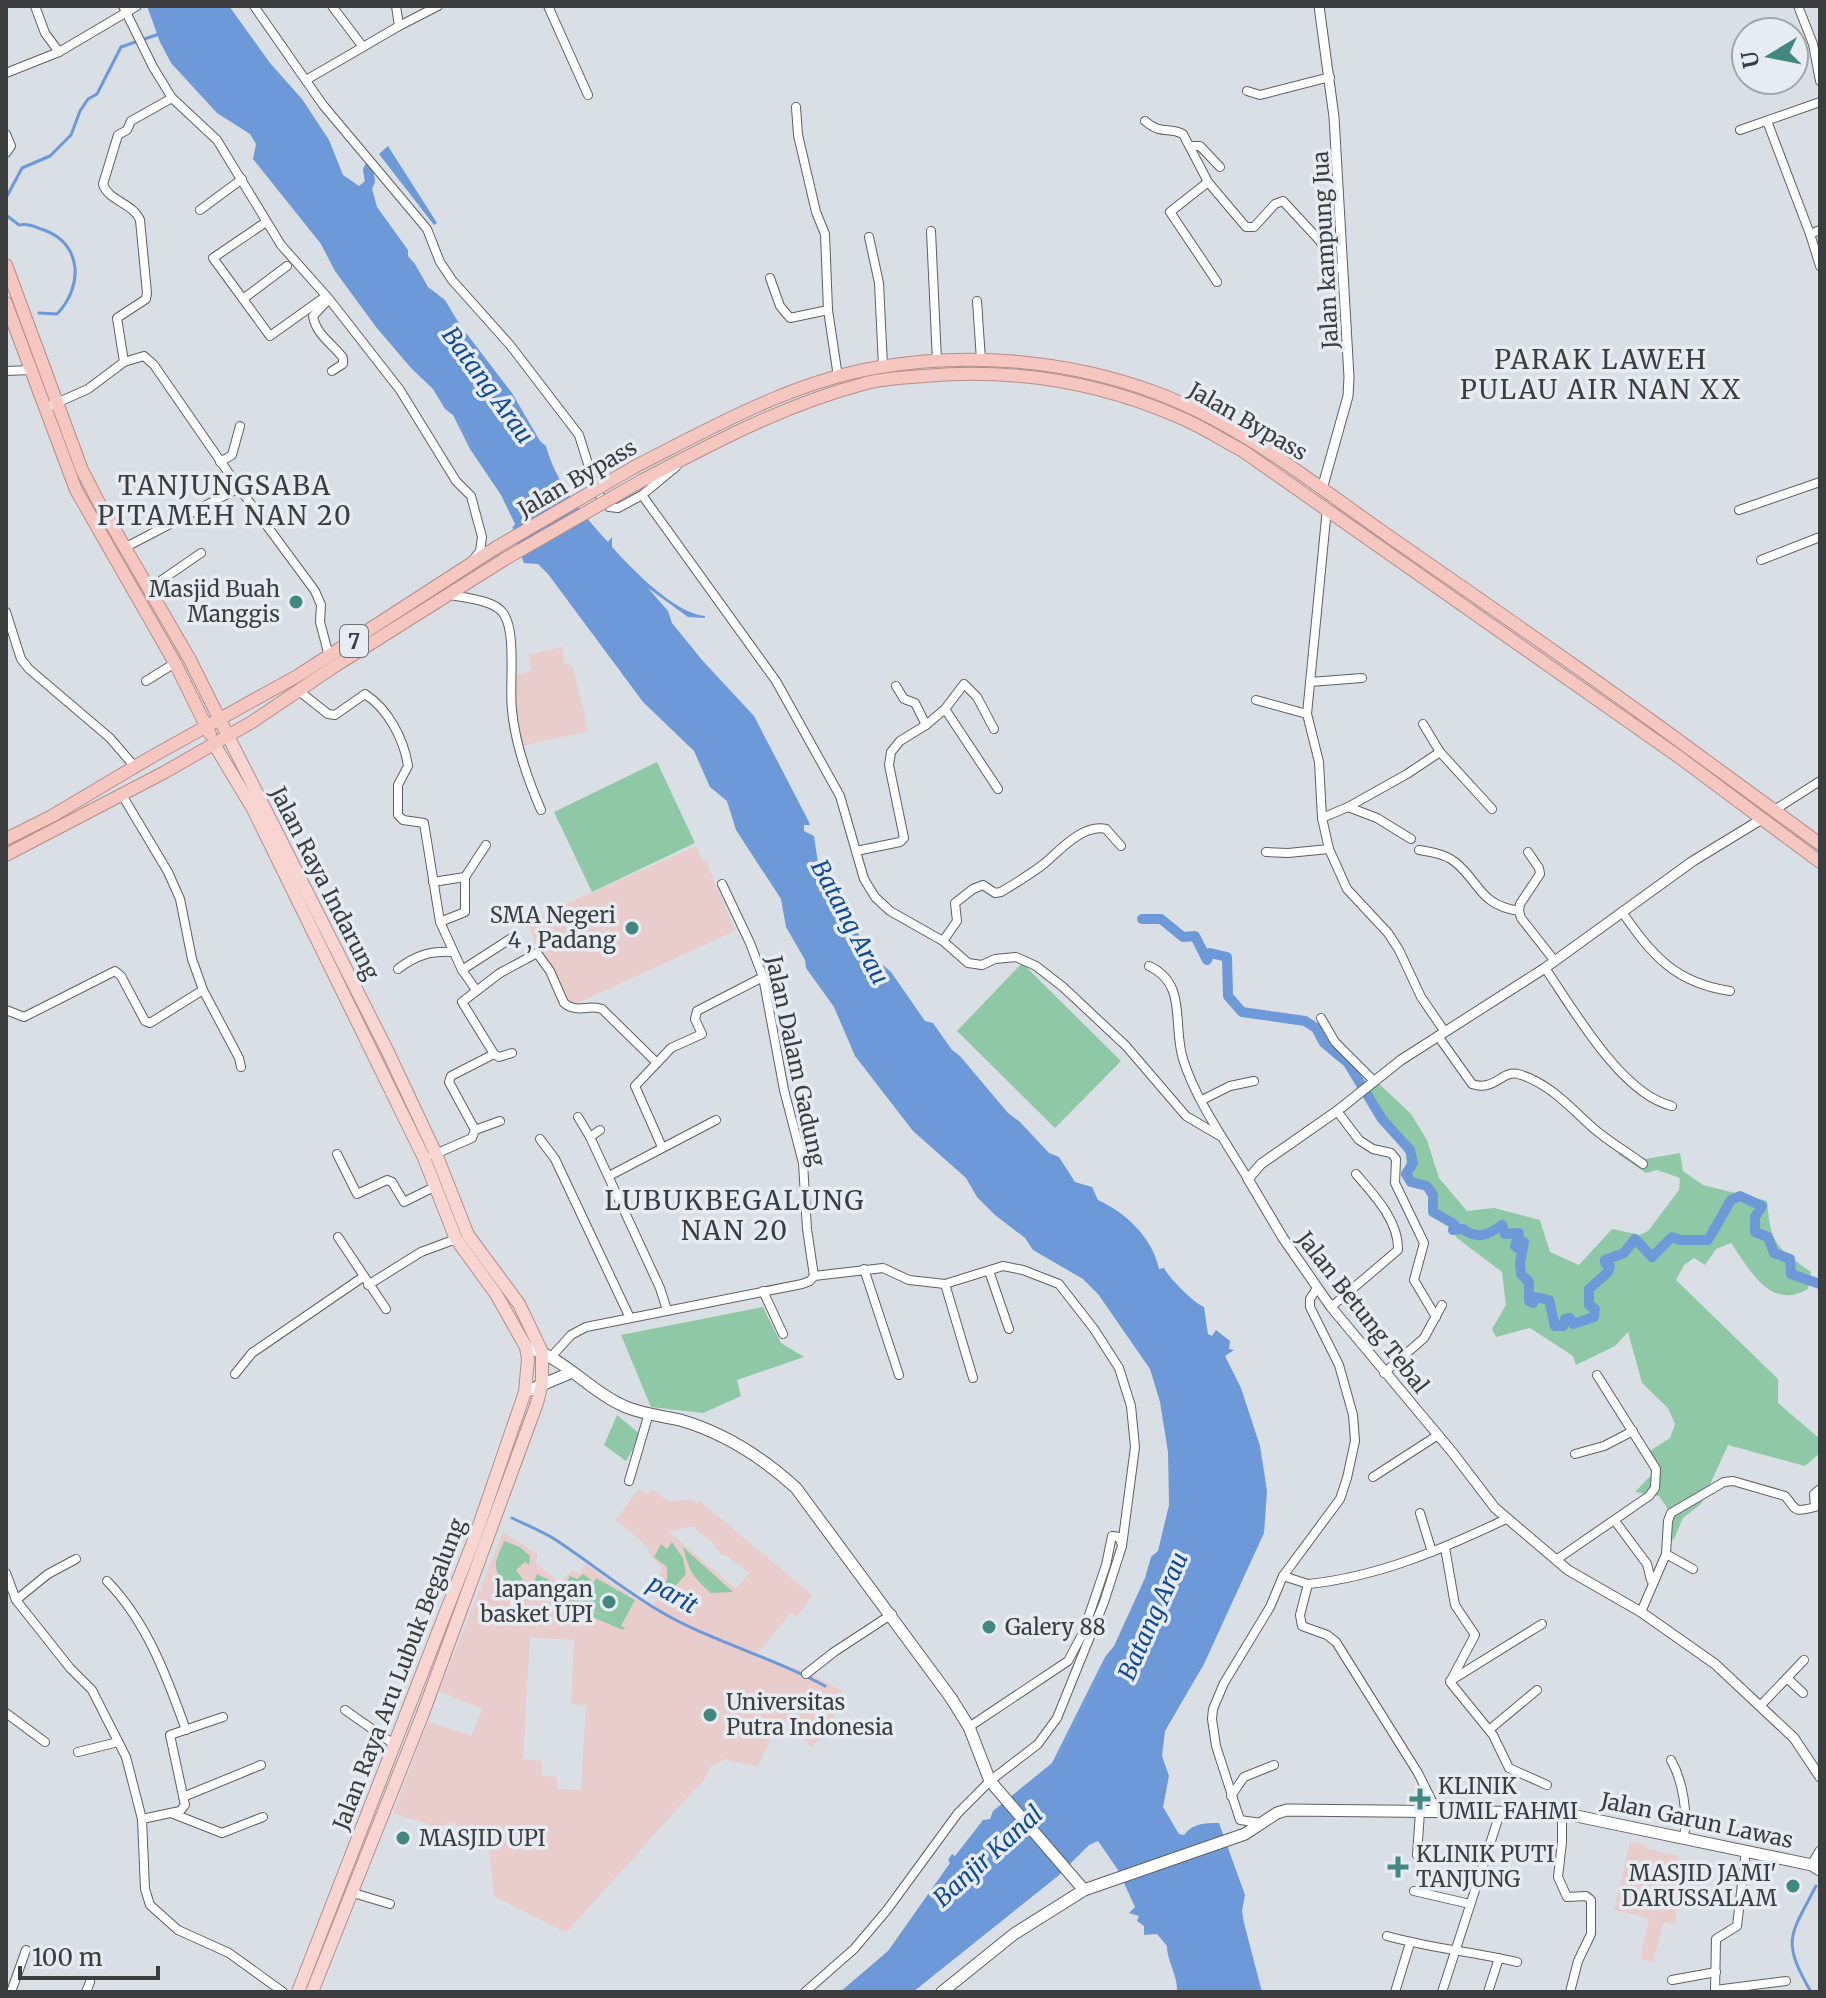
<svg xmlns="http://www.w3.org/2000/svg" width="1826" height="1998" viewBox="0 0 1826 1998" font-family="Merriweather,serif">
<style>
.education{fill:#e8cdcc;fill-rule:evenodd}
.green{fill:#8fc8a7}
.water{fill:#6d99d9}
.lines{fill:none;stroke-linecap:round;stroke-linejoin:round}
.stream{stroke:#6d99d9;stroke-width:3}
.canal{stroke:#6d99d9;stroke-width:10}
.minor-casing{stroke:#5c6065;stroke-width:10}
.tertiary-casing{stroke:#5c6065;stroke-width:11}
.secondary-casing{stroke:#5c6065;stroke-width:13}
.primary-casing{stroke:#b38e89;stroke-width:14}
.trunk-casing{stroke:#b38e89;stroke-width:14}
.minor{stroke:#fff;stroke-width:8}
.tertiary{stroke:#fff;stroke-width:9}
.secondary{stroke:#fff;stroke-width:11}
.primary{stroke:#f8d5d0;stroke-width:12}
.trunk{stroke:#f6c7c0;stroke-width:12}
.trunk-bridge-casing{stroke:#b38e89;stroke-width:14;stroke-linecap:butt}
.trunk-bridge{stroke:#f6c7c0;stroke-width:12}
.poi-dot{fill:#42887f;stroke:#e7ecf3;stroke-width:3}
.labels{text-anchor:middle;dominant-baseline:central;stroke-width:7;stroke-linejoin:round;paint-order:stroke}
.shield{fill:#e7ecf3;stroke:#6f7275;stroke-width:2}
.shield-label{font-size:20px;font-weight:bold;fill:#3b3d3f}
.street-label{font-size:22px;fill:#3b3d3f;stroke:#e7ecf3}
.poi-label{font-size:22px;fill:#3b3d3f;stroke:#e7ecf3;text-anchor:start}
.water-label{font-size:24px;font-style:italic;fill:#114a96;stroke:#e7ecf3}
.quarter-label{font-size:26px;letter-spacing:2px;fill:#3b3d3f;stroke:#e7ecf3}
</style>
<rect width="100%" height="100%" fill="#dadfe5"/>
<g class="education">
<path d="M562,647L565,663L573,667L588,731L522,746L511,676L531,671L528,655Z"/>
<path d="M696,846L703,861H706L735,931L569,1007L543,966L529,925L568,903Z"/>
<path d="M638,1489L647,1494L652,1489L667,1501L692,1500L698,1504L700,1501L813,1596L797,1616L790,1614L757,1654L790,1667L804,1670L842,1691L828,1733L811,1747L787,1721L771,1738L758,1767L725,1759L710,1767L705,1778L566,1933L494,1896L489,1849L477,1836L458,1826L454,1821L437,1827L393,1813L428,1722L472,1736L482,1709L439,1691L503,1532L537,1554L536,1563L560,1583L572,1570L580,1574L585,1563L605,1579L651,1608L659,1597L657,1591L661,1566L651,1557L647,1546L616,1520ZM692,1526L715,1545L714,1547L724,1556L726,1555L749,1573L736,1589L669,1532ZM537,1575L563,1587L577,1579L591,1580L579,1604L624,1628L623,1630L530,1590ZM530,1637L574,1640L571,1704L586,1705L581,1790L557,1789V1777L542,1776V1761L523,1759Z"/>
<path d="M1630,1841L1645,1844V1848L1678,1856L1676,1925L1663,1922L1654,1962L1640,1959L1649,1918L1614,1910Z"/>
</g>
<g class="green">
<path d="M657,762L695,843L592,892L554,812Z"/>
<path d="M1022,963L1121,1061L1055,1128L957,1031Z"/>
<path d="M1373,1078L1411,1114L1427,1140L1439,1178L1467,1211L1494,1208L1540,1220L1550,1252L1579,1265L1612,1229L1640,1235L1648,1231L1679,1190L1680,1178L1657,1170L1646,1173L1618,1154L1617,1145L1646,1159L1680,1153L1683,1171L1703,1185L1767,1201C1771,1245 1776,1247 1811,1272L1808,1289C1770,1311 1750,1270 1731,1243L1716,1249L1705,1265L1694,1258L1684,1265L1676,1280L1778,1379V1403L1820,1439V1453L1805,1466L1728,1445L1701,1504L1683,1518L1674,1539L1665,1544L1668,1509L1659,1496L1635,1492L1655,1471L1648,1452L1670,1438L1675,1424L1668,1408L1642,1383L1628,1332L1615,1346L1576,1365L1573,1356L1530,1328L1496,1337L1492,1329L1506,1305L1502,1272L1457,1238L1420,1182L1407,1181L1406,1154L1357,1087Z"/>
<path d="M763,1307L781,1343L804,1357L737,1380L741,1396L703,1413L651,1407L621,1335Z"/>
<path d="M617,1415L641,1435L626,1461L604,1445Z"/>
<path d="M504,1541L520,1547L530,1556L529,1565L525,1562L516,1570L524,1581L506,1582C489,1568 497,1559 504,1541Z"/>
<path d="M672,1542L683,1558L686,1574L665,1598L658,1593L667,1579V1567L654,1557L661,1544L667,1549Z"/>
<path d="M683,1547L733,1592L711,1593C691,1575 690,1572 683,1547Z"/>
<path d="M537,1574L563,1587L570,1576L577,1579L583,1574L591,1580L580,1604L619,1625L582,1604L596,1578L635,1600L621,1626L625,1628L623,1630L530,1591Z"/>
</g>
<g class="water">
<path d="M147,6H229L270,63L302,99L329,140L343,175L359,186L364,182L367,187L370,181L377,207L408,250V256L415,264L428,287L445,300L460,325L512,393L540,441L546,446C555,482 583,515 608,542L612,537V547C633,570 674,613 705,616V618L688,617L648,588L668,611L672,623L702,660L754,716L808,820L810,825H804V831L814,836L819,870L838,894V906L851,920L868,952L891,972L925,1021L933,1023L952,1050L960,1056L1008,1113L1020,1122L1049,1153L1059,1157L1075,1182L1092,1187L1098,1200C1125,1212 1153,1238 1159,1269L1164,1268C1169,1278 1194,1303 1204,1307L1208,1334L1212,1336L1216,1330L1230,1341L1229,1349L1234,1350L1225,1356L1241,1388L1260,1446L1267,1491L1264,1533L1204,1664L1165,1731L1162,1756L1169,1776L1163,1807L1179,1834L1184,1835C1193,1823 1205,1823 1219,1823L1245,1895L1242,1911L1244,1923L1262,1992H1177C1178,1975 1167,1962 1167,1946L1157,1934L1144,1935V1926L1137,1921L1139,1916L1129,1913L1135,1907L1118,1870L1098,1841L1089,1845L1058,1876L913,1992H840L888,1951L950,1863L948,1860L952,1854L955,1856L983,1820L990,1819L993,1811L1052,1763L1105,1657L1114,1646L1145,1578L1151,1557L1158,1551L1169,1505L1168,1452L1160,1402L1150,1369L1098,1294L1083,1279L1033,1250L1025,1238L995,1215L977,1197L966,1178L913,1131L855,1056L834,1007L806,968L805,960L786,927L781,899L736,830L727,801L710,787L694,751L643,702L548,574L538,564L524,563L515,540L517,531L512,528L515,524L501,495L470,449L453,415L445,409L433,389L411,368L376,327L335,271L321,244L253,159L256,144L250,134L217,113L171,63L160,42Z"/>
<path d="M388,146L437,223L434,225L379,154Z"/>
</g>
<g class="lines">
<g class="stream">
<path d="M6,198L22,168L50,156L71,135L80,111L88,99L97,94L121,47L162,33"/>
<path d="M6,215L19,225C28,223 35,227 44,230C83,244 83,287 57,314L39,313"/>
<path d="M512,1518C526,1525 542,1531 556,1540C592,1564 625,1591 663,1613C715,1643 773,1657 825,1686"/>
<path d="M1811,1992C1781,1940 1790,1936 1816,1886"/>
</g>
<g class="canal">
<path d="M366,190L370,181L368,170L370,166"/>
<path d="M1142,919H1161L1183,937L1195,936L1207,960L1210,953L1227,957L1228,996L1242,1012L1305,1021L1316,1028L1324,1043L1348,1063L1382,1119L1410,1150L1413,1163L1406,1174L1411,1182L1427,1186L1433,1195V1212L1454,1224L1453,1230L1463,1229C1478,1240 1488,1235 1502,1225L1505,1234L1519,1233L1515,1246L1517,1248L1524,1242L1520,1263L1521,1274L1529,1282V1301L1533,1303L1536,1297L1549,1300L1555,1326H1563L1565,1319L1570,1318L1573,1324L1594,1317L1595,1309L1589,1305V1289L1608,1272L1610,1266L1605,1263V1260L1624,1253L1635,1239L1652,1257L1672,1237L1680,1240H1708L1731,1200L1740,1196L1762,1206L1755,1217V1232L1768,1237L1774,1253L1790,1259L1791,1274L1820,1284"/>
</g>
<g class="minor-casing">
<g id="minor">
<path d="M35,6L45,33L59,52"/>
<path d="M123,6L153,67L172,98L217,140L281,245L329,299L400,390L456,481L471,496L482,537L480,551L473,560"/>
<path d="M254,6L323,105L427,229L440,262L452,280L510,345L579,435L593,480L600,496L609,507L618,508L642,495"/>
<path d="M548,6L588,95"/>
<path d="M1798,6L1813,44L1820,81"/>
<path d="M399,26L438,6"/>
<path d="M363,47L399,26L396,6"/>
<path d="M6,73L59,52L137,6"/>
<path d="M306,80L363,47L332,6"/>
<path d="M1247,91L1260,95L1330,77"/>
<path d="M796,107L798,135L816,212L825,234L828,310L838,377"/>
<path d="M1145,121C1163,136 1167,126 1183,134L1208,182L1246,227H1254L1275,204L1283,201L1320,241L1332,269L1342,267"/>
<path d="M1767,121L1810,234"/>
<path d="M1740,130L1820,102"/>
<path d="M6,134L11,146L6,153"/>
<path d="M1191,146H1200L1220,167"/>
<path d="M1208,182L1170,212L1217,282"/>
<path d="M200,210L242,179"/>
<path d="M266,222L213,258L270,336L326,296"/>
<path d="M1820,230L1810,234L1820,266"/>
<path d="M931,231L937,361"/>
<path d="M869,237L879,283L883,366"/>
<path d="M770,278L780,306L790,318L828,310"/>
<path d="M243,299L287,266"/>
<path d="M977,301L981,360"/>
<path d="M326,302L313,316C316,335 333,344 343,358V364L332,371"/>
<path d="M124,362L144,356L154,365L239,488L315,591L321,605L320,622L329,656"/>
<path d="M6,371L31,370"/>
<path d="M52,405L88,389L124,362L117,318L146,299L147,293L140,220C133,203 108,201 103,184L118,135L127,130L131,121L172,98"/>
<path d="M220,462L232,455L240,426"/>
<path d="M676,467L642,495L776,681L840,796L864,879L875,897L890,911L943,941L968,963L982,965L995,959L1016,957L1036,966L1063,987L1126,1046L1186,1116L1220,1136"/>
<path d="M1327,508L1307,714L1319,762L1322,818L1329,849L1347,889L1388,933L1399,950L1421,997L1445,1032"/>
<path d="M1739,510L1820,482"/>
<path d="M126,547L239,488"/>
<path d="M1761,560L1820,537"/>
<path d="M150,588L201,553"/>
<path d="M451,595C465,598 494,600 503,613C517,631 509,686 512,710C515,743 528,780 541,810"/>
<path d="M6,612L21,659L29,669L110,738L135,767"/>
<path d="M146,681L175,663"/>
<path d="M1310,682L1362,678"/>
<path d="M896,686L904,699L915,703L926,725"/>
<path d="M299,691L328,714L335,715L365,694C388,709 404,739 408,766L398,785V815L403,820L424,823L440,922L462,970L476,990"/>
<path d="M1256,700L1307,714"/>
<path d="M945,709L964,684L977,697L994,729"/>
<path d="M1423,724L1440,752L1492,809"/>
<path d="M122,795L168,872L180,899L192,959L203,990L239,1058L241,1067"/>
<path d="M1773,811L1820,781"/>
<path d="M1322,818L1348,807"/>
<path d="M1411,839L1377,818L1348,807L1407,774L1440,752"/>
<path d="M1419,850C1431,852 1445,854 1455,862C1480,882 1479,905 1519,911"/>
<path d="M856,851L900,842L904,838L889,765L891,752L900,741L926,725L945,709L998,789"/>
<path d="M1266,852L1288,853L1329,849"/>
<path d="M1528,852L1539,868L1540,874L1520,904L1519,911L1521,918L1554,960"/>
<path d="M433,882L465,877"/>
<path d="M722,884L750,943L763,977L784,1090L803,1163L807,1229L814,1276"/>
<path d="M1622,912C1652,955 1675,983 1730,991"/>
<path d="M440,922L465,912V877L486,845"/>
<path d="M943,941L957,921L955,903L973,889L983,885L995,893L1001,892C1016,883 1031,874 1045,863C1061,849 1083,824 1106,829L1121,846"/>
<path d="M1149,966C1188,984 1172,1024 1183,1059C1196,1101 1226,1142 1248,1179"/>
<path d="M1545,968C1574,1010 1621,1094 1672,1106"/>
<path d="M398,969C416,955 430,951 453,952"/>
<path d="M462,970L513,937"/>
<path d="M6,1010L24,1017L115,971L121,976L145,1021L150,1023L203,990"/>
<path d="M1321,1018L1335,1042L1374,1081"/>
<path d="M1438,1036L1472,1084C1494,1092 1502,1070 1518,1074C1548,1082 1571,1108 1593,1128C1608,1141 1627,1152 1643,1164"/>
<path d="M512,1053L499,1057L494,1054L462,1002L500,973L537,953L550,971L564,1003C577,1014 589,1004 602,1009L657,1063L635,1086L662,1147"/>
<path d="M494,1054L451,1076L449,1082L475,1130L500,1121"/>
<path d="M657,1063L671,1048L702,1034L695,1019L697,1011L763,977"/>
<path d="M1202,1100L1230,1086L1254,1081"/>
<path d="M1337,1111L1359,1140L1373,1149L1391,1153L1396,1159L1395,1183L1424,1243L1414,1280L1436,1317"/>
<path d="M578,1117L590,1137"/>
<path d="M600,1130L590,1137L660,1288L667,1310"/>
<path d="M540,1139L555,1159L630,1318"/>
<path d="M337,1154L357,1194L387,1180L392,1182L404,1202L436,1186"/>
<path d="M433,1155L472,1138L475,1130"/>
<path d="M609,1176L716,1120"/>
<path d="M338,1237L386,1309"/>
<path d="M864,1269L899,1375"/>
<path d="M989,1271L1009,1329"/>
<path d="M945,1284L973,1378"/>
<path d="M368,1285L421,1252L456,1239"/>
<path d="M763,1291L783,1334"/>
<path d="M1331,1307L1398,1250C1399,1221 1374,1195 1356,1174"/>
<path d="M552,1356L571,1335L586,1327L802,1284L810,1281L814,1276L883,1268L909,1280L945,1284L1003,1266L1023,1270L1059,1284L1094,1329L1119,1368L1131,1406L1135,1447L1122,1546L1104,1602L1057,1718L1038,1744L990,1781L958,1813L887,1910L854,1949L805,1992"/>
<path d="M1384,1373L1424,1338L1442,1305"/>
<path d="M235,1374L252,1353L363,1277"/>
<path d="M1575,1454L1604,1446L1633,1431"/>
<path d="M1373,1477L1438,1435"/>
<path d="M629,1481L649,1413"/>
<path d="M1420,1513L1432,1552"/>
<path d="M1615,1521L1647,1564L1651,1580"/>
<path d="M1445,1548L1455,1605L1475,1635L1450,1682L1493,1735L1509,1768L1547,1785"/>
<path d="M1666,1554L1668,1521L1671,1513L1724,1482L1733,1481L1785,1496C1797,1510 1793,1513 1815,1507L1814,1494L1820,1489"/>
<path d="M1556,1560L1649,1496L1655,1488L1656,1469L1597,1375"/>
<path d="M6,1573L16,1600L70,1668L92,1690L126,1757L142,1819L145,1889L150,1905L178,1930L229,1953L283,1992"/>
<path d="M1283,1576L1308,1584"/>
<path d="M107,1581C147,1622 167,1677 186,1730"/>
<path d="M16,1600L48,1574L76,1559"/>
<path d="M1641,1612L1666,1554L1693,1569"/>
<path d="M806,1674L834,1652L892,1614"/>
<path d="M1787,1678L1803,1693"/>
<path d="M1450,1681L1542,1624"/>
<path d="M1761,1705L1804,1660"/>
<path d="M345,1710L395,1745"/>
<path d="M6,1713L45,1742"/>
<path d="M969,1727L1068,1661L1083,1633L1106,1565L1112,1536L1119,1537L1122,1545"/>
<path d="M1489,1730L1537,1690"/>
<path d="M78,1752L118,1742"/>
<path d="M1671,1760C1683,1781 1688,1814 1684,1837"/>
<path d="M1231,1796L1244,1777L1274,1765"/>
<path d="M183,1797L261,1765"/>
<path d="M171,1813L222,1833L263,1817"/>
<path d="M1438,1813L1418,1773L1336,1642L1327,1635L1302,1626L1300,1615L1308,1584C1378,1577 1443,1549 1506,1519"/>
<path d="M1562,1813V1842L1558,1877L1567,1897L1586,1896L1591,1900V1934L1578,1961L1570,1992"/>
<path d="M142,1819L180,1811L185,1805L170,1735L223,1717"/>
<path d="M1261,1823L1240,1820L1216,1746L1212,1719L1213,1709L1224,1683L1270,1607L1283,1576L1340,1499L1347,1478L1355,1441L1353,1415L1339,1365L1310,1307V1299L1317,1288"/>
<path d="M1417,1855L1420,1812"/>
<path d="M1414,1891L1470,1904"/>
<path d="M350,1892L390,1904"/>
<path d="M1387,1936C1429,1948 1474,1952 1517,1962"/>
<path d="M1672,1980L1716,1972"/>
<path d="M1715,1990L1786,1981"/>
<path d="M11,1992L26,1950"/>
<path d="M86,1992L90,1982"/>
<path d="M1395,1992L1410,1943"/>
<path d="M1442,1992L1500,1813"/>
<path d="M1488,1992L1499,1958"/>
<path d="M1715,1992L1716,1939L1737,1926L1746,1850"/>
</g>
</g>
<g class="tertiary-casing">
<g id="tertiary">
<path d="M1319,6L1334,117L1349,377L1348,396L1322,489"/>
<path d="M1762,819L1693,861L1545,968L1401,1060L1337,1111L1261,1164L1248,1179L1283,1238L1331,1307L1453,1453L1495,1508L1568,1570L1641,1612L1715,1664L1794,1738L1820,1777"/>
<path d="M1812,1865L1820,1851"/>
</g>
</g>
<g class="secondary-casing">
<g id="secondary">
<path d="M526,1347C564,1357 590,1392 626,1407C643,1414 662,1416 680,1420C725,1433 762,1457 796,1488L951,1698L969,1727L990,1781L1084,1890"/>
<path d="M525,1392L570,1373"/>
<path d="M942,1992L1014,1934L1084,1890L1245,1834L1277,1813L1287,1810L1562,1813L1812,1865L1820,1870"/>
</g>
</g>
<g class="primary-casing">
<g id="primary">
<path d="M228,736L387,1050L436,1154L468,1235L519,1304L542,1352V1383L537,1403L422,1716L312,1992"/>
<path d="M214,744L253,809L424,1158L456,1239L496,1294L526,1347L528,1359L525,1392L475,1537L298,1992"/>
</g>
</g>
<g class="trunk-casing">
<g id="trunk">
<path d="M6,265L82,470L98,501L189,658L228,736"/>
<path d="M6,303L76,490L175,663L210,734"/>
<path d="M636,466C713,427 793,381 880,367C970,352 1067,360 1154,392C1240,423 1315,485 1390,537C1479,599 1568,660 1656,724C1711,764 1765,804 1820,844"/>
<path d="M641,481C713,443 784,405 863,384C882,378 904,378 924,376C1011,368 1098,382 1179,417C1201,426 1222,440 1243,451L1679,757L1820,862"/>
<path d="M6,839L52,816L153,756L299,675L497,547"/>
<path d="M6,855L165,772L252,722L335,666L505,559"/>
</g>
</g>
<use href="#minor" class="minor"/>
<use href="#tertiary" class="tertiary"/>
<use href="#secondary" class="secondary"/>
<use href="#primary" class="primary"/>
<use href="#trunk" class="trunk"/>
<g class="trunk-bridge-casing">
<g id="trunk-bridge">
<path d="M497,547L636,466"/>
<path d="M505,559L641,481"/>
</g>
</g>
<use href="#trunk-bridge" class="trunk-bridge"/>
</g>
<g class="poi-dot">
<circle cx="296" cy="602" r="8"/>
<circle cx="632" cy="928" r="8"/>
<circle cx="609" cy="1602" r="8"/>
<circle cx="989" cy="1627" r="8"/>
<circle cx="710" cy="1715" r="8"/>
<path d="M1416 1787h8v8h8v8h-8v8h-8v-8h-8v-8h8z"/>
<circle cx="403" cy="1838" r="8"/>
<path d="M1394 1855h8v8h8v8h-8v8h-8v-8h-8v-8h8z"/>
<circle cx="1793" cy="1886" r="8"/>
</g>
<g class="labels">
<rect class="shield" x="340" y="625" width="28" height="32" rx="6"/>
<g class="shield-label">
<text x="354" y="641">7</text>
</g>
<g class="street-label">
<text transform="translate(1325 250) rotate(-93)">Jalan kampung Jua</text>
<text transform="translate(1248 421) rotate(30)">Jalan Bypass</text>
<text transform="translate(577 478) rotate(-30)">Jalan Bypass</text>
<text transform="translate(325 883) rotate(63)">Jalan Raya Indarung</text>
<text transform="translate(796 1061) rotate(78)">Jalan Dalam Gadung</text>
<text transform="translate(1363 1312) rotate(52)">Jalan Betung Tebal</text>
<text transform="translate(399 1674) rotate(-69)">Jalan Raya Aru Lubuk Begalung</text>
<text transform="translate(1697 1820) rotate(12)">Jalan Garun Lawas</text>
</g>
<g class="poi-label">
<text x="280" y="589" text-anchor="end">Masjid Buah<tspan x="280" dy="25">Manggis</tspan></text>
<text x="616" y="915" text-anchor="end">SMA Negeri<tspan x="616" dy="25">4 , Padang</tspan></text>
<text x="593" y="1589" text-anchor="end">lapangan<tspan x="593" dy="25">basket UPI</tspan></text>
<text x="1005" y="1627">Galery 88</text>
<text x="726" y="1702">Universitas<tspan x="726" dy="25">Putra Indonesia</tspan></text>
<text x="1438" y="1786">KLINIK<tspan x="1438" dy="25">UMIL FAHMI</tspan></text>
<text x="419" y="1838">MASJID UPI</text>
<text x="1416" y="1854">KLINIK PUTI<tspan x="1416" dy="25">TANJUNG</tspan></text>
<text x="1777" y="1873" text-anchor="end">MASJID JAMI'<tspan x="1777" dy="25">DARUSSALAM</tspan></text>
</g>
<g class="water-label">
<text transform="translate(488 385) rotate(54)">Batang Arau</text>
<text transform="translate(850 922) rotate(62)">Batang Arau</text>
<text transform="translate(673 1594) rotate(30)">parit</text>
<text transform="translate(1153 1616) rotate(-66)">Batang Arau</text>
<text transform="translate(988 1856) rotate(-42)">Banjir Kanal</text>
</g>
<g class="quarter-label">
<text x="1601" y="359">PARAK LAWEH<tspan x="1601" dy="30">PULAU AIR NAN XX</tspan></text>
<text x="225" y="485">TANJUNGSABA<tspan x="225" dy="30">PITAMEH NAN 20</tspan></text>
<text x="735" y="1200">LUBUKBEGALUNG<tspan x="735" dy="30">NAN 20</tspan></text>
</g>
</g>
<rect width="1826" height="1998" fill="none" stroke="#3b3d3f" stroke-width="16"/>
<g transform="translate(1770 56) rotate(260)"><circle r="38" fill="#e7ecf3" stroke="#a2a6ab" stroke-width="2"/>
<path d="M0-6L14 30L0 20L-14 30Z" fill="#42887f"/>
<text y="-12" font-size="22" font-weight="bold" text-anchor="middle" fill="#3b3d3f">U</text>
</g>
<path d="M20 1966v12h138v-12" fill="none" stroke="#3b3d3f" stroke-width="4"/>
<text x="32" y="1966" font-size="24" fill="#3b3d3f" stroke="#e7ecf3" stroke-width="6" paint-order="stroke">100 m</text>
</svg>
